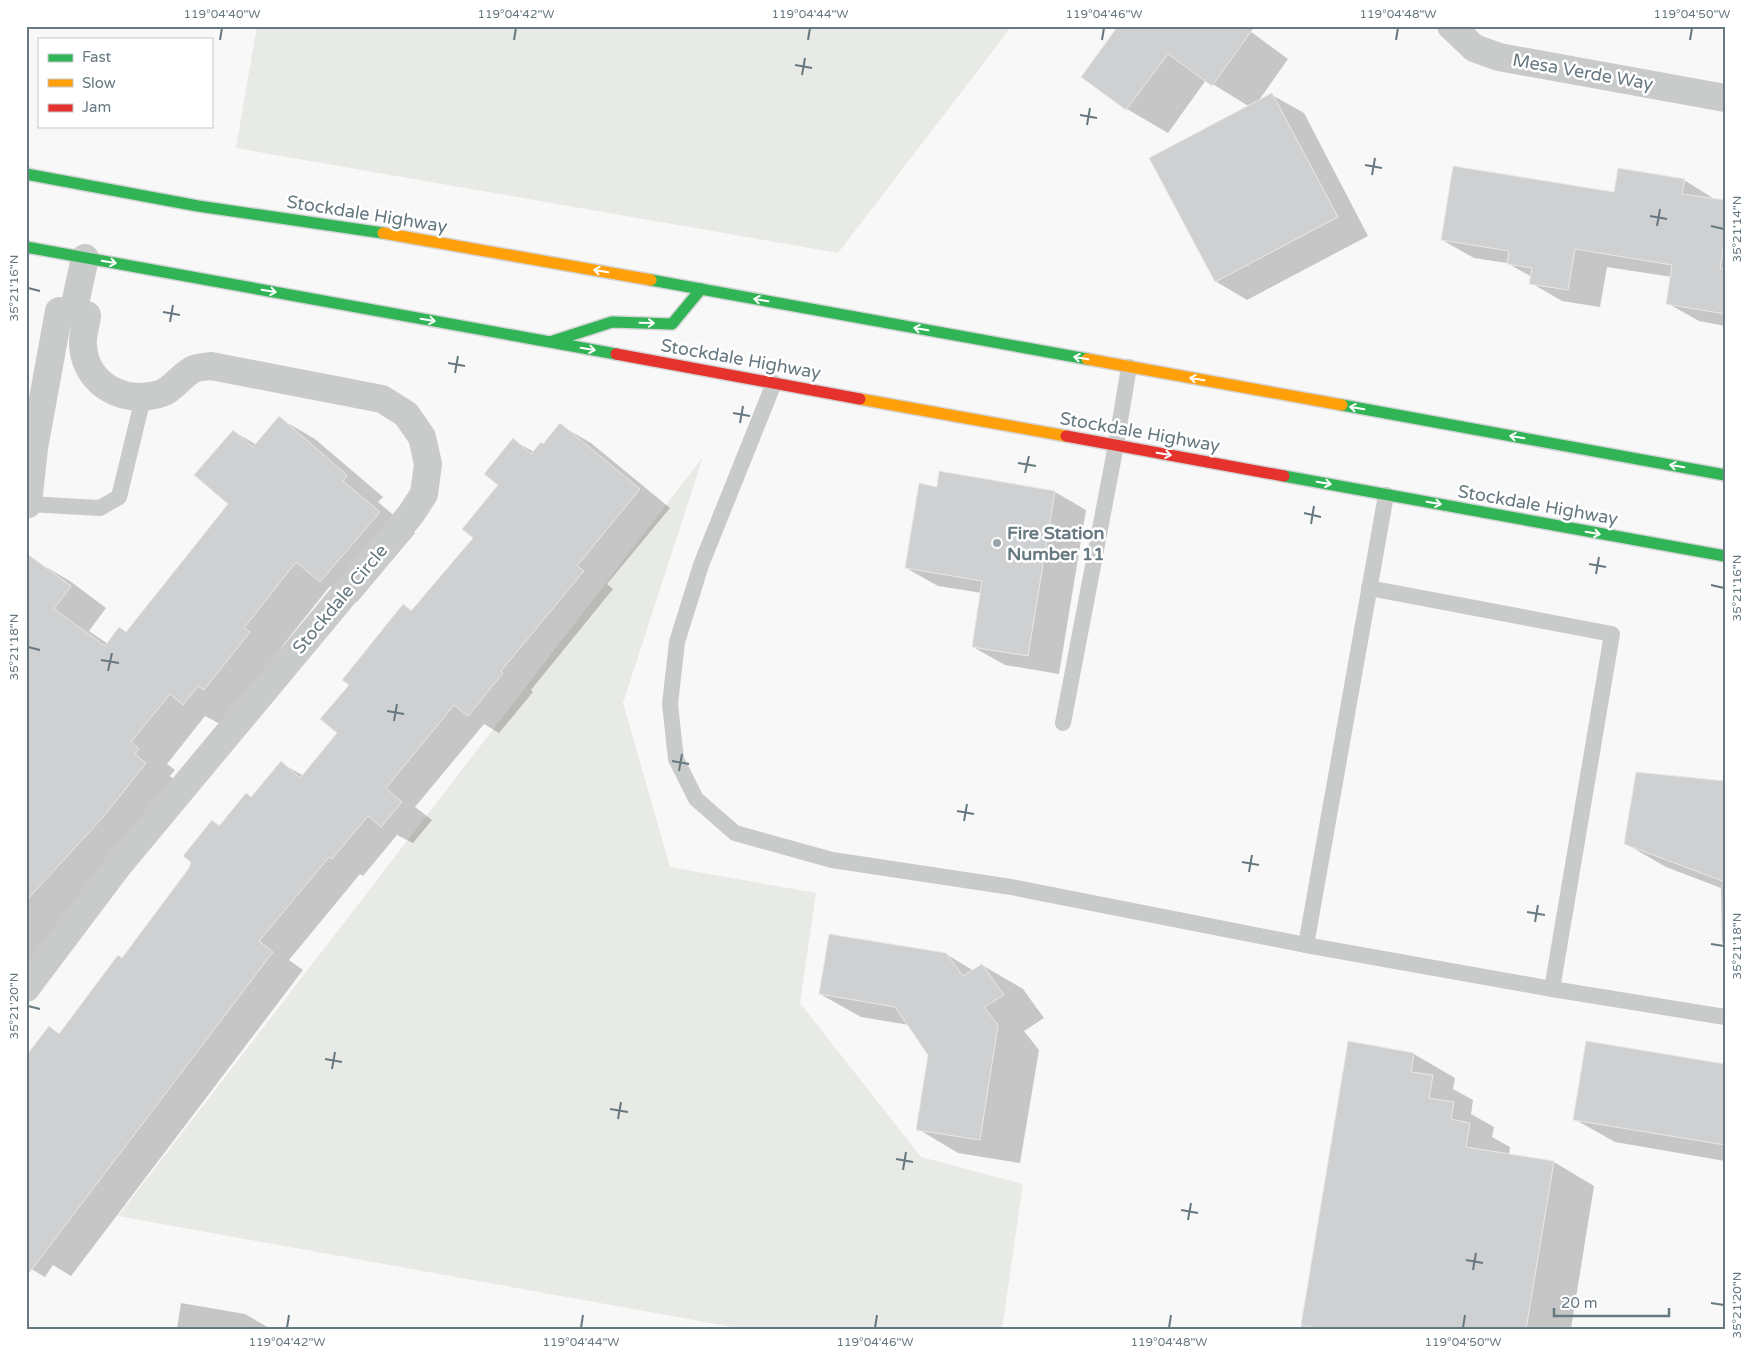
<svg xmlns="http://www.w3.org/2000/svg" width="1751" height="1355" viewBox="0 0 1751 1355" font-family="'Varela Round',sans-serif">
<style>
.green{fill:#e8eae5}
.shadow{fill:#0003}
.building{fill:#cfd0d1;stroke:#e8e8e8}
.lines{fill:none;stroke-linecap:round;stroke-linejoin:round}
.fast-casing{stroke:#d4d5d6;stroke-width:14}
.slow-casing{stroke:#d4d5d6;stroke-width:14}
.jam-casing{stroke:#d4d5d6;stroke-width:14}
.lane{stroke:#c9cbcb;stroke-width:16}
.street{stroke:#c9cbcb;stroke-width:28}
.fast{stroke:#30b455;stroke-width:11}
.slow{stroke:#ff9f0a;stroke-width:11}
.jam{stroke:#e5322d;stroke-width:11}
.oneway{stroke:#fff}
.ticks{fill:none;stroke:#667880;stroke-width:2}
.poi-dot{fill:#99a5aa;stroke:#fff;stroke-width:2}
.labels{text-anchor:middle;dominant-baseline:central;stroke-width:5;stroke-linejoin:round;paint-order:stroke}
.street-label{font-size:18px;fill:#667880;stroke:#fff}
.poi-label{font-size:18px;font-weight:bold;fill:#667880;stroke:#fff;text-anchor:start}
.neatline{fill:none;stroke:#667880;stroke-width:2}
.ticks-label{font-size:12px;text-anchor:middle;fill:#667880}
</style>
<rect width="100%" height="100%" fill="#f8f8f8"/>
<g class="green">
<path d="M257,26H1012L838,253L236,148Z"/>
<path d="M703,457L623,703L670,867L816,893L800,1003L921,1157L1023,1184L1002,1329H744L118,1216Z"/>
</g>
<g class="shadow">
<path d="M1243,26L1288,59L1257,103L1272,95L1304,113L1368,236L1247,300L1215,281L1250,107L1206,80L1168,133L1127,109L1083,77Z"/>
<path d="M1684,180L1716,200L1725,202V326L1699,321L1667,303L1672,277L1607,267L1600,307L1562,301L1531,283L1532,277L1507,263L1474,258L1442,240L1615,194Z"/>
<path d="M279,418L315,439L383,497L378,502L415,533L357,602L330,586L280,649L285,654L220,724L205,716L167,764L175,770L170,776L182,785L26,982V759L34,560L70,581L106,608L89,631L108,644L127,633L230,504L233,431L257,445Z"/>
<path d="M560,425L591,443L670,508L607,584L613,589L531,690L533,692L499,733L484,724L415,807L432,820L413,843L397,835L363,876L360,874L289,960L303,970L71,1276L53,1265L45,1277L26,1266L49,1028L60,1034L122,959L190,869L213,822L221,826L252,798L281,763L304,776L338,732L351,685L403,605L413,611L475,538L499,485L513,440L534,452L544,445Z"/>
<path d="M938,488L1055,492L1086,510L1059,674L1005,665L973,647L982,593L938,586L906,568Z"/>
<path d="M1725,782V944L1722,943L1721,888L1666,867L1626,844Z"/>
<path d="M946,954L974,971L982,965L1023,989L1044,1018L1024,1031L1039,1050L1020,1163L958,1153L918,1129L929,1055L909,1025L861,1017L820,994Z"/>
<path d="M1349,1043L1414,1054L1455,1078L1453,1089L1473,1100L1471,1114L1494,1127L1492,1137L1510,1147L1509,1155L1554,1162L1594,1186L1571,1329H1301Z"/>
<path d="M1725,1065V1161L1615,1142L1574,1119Z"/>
<path d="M181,1303L245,1314L271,1329H177Z"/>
</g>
<g class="building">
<path d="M1118,26H1255L1212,86L1168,54L1126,110L1081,77Z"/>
<path d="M1272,93L1338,217L1215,282L1149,158Z"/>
<path d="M1453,166L1614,192L1618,168L1685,179L1682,194L1725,200V238L1720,268L1725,269V314L1666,304L1672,265L1575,249L1568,290L1529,284L1532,268L1507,264L1509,251L1441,240Z"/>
<path d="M279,416L347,475L343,481L380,512L320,582L296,562L244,628L250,632L204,690L198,686L183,705L170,694L131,742L139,749L135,754L146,763L105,815L26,901V553L71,586L54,609L105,646L119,627L126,632L228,504L194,475L233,430L253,447Z"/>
<path d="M560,423L640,489L577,566L584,571L501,671L503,673L468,716L454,705L386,788L402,802L381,827L368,816L332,859L329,857L259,941L273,952L26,1277V1056L49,1026L59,1034L118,955L122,958L189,868L191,862L183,856L212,820L219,826L246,793L251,797L281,761L300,778L337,733L320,719L349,685L342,680L403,604L411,611L473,538L462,529L498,485L484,474L513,438L531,454L541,442L543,444Z"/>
<path d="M939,471L1055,491L1028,656L972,647L982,581L905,568L919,483L937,487Z"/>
<path d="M1636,772L1725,781V882L1624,844Z"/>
<path d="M829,934L946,953L963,976L982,964L1004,995L984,1007L998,1025L980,1140L916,1130L928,1055L895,1007L819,994Z"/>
<path d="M1348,1041L1414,1053L1411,1072L1433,1075L1429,1098L1454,1102L1451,1119L1470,1123L1466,1147L1554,1161L1526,1329H1320L1301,1325Z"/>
<path d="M1586,1041L1725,1064V1145L1573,1120Z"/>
</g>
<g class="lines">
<g class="fast-casing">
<g id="fast">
<path d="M26,174L198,206L383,233"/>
<path d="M26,247L616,354"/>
<path d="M651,280L1087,359"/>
<path d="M553,341L612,322L672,324L701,289"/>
<path d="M1342,405L1725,475"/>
<path d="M1284,476L1725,556"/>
</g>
</g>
<g class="slow-casing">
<g id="slow">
<path d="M383,233L651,280"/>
<path d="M1087,359L1342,405"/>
<path d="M860,399L1066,436"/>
</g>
</g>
<g class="jam-casing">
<g id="jam">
<path d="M616,354L860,399"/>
<path d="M1066,436L1284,476"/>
</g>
</g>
<g class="lane">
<path d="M774,383L701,565L677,642L670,704L676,759L696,799L735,833L832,860L1011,887L1306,945"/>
<path d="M28,504L100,508L119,497L143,398"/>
<path d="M1369,588L1612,634L1552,989L1306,945L1386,495"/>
<path d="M1063,723L1116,445L1129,367"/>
<path d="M1552,989L1725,1017"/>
</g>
<g class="street">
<path d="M1451,26L1474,48L1499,57L1725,98"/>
<path d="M73,313L85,258"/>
<path d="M26,504H28L34,448L59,311L87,315C86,325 82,336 83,346C86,386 127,406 162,393C173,389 181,376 192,370C197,367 205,367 211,366L382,399L406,414L422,437L428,464L424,494L411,514L117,867L26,988"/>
</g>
<use href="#fast" class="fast"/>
<use href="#slow" class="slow"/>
<use href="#jam" class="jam"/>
</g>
<defs><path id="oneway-shaft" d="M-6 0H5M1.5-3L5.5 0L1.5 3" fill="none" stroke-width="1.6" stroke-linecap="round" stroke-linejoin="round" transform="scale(1.25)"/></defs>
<g class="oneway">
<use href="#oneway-shaft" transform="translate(109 262) rotate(10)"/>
<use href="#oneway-shaft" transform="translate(601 271) rotate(-170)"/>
<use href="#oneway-shaft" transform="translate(269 291) rotate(10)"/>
<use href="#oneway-shaft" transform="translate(761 300) rotate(-170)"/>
<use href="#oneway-shaft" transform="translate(428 320) rotate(10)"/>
<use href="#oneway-shaft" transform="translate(647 323) rotate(1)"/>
<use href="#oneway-shaft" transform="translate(921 329) rotate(-170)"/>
<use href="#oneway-shaft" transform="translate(588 349) rotate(10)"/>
<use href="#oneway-shaft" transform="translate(1081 358) rotate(-170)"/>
<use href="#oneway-shaft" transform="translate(1197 379) rotate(-170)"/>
<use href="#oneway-shaft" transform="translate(1357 408) rotate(-170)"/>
<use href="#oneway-shaft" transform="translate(1517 437) rotate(-170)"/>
<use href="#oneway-shaft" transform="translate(1164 454) rotate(10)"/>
<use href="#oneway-shaft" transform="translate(1677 466) rotate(-170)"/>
<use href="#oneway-shaft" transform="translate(1324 483) rotate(10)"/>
<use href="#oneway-shaft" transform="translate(1434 503) rotate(10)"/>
<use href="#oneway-shaft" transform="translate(1593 533) rotate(10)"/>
</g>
<path class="ticks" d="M220,40L222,28M514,40L516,28M808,40L810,28M1102,40L1104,28M1396,40L1398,28M1690,40L1692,28M795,65L812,68M802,75L805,58M1080,115L1097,118M1087,125L1090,108M1365,165L1382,168M1372,175L1375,158M1650,216L1667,219M1657,226L1660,209M1711,226L1724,229M28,288L40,291M163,312L180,315M170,322L173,305M448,363L465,366M455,373L458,356M733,413L750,416M740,423L743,406M1018,463L1036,466M1025,473L1029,456M1304,513L1321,517M1311,524L1314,506M1589,564L1606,567M1596,574L1599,557M1711,585L1724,588M28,647L40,650M101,660L119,663M108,671L112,653M387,711L404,714M394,721L397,704M672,761L689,764M679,771L682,754M957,811L974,814M964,821L967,804M1242,862L1259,865M1249,872L1252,855M1527,912L1545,915M1535,922L1538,905M1711,944L1724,946M28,1006L40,1009M325,1059L342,1062M332,1069L335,1052M610,1109L628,1112M618,1119L621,1102M896,1159L913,1162M903,1170L906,1152M1181,1210L1198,1213M1188,1220L1191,1203M1466,1260L1483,1263M1473,1270L1476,1253M1711,1303L1724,1305M287,1328L289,1315M581,1328L583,1315M875,1328L877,1315M1169,1328L1171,1315M1463,1328L1465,1315"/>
<circle class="poi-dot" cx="997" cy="543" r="5"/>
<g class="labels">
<g class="street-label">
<text transform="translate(1583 72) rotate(10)">Mesa Verde Way</text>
<text transform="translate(367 214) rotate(9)">Stockdale Highway</text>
<text transform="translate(741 359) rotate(10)">Stockdale Highway</text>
<text transform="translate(1140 432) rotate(10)">Stockdale Highway</text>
<text transform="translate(1538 505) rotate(10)">Stockdale Highway</text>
<text transform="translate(340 599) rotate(-50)">Stockdale Circle</text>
</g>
<g class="poi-label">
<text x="1007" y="533">Fire Station<tspan x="1007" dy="21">Number 11</tspan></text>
</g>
</g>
<rect width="1751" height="1355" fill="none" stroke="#ffffff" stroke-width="55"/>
<rect x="38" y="38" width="175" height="90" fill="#ffffff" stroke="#c2c9cc"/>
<rect x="48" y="54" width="25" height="8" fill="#30b455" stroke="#c2c9cc"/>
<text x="82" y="62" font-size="15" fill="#667880">Fast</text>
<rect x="48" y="79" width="25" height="8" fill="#ff9f0a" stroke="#c2c9cc"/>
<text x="82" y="88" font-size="15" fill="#667880">Slow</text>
<rect x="48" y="104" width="25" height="8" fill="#e5322d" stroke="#c2c9cc"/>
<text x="82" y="112" font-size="15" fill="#667880">Jam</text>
<path d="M1554 1308v8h115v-8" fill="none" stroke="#667880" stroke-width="2.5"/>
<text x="1561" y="1308" font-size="15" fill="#667880" stroke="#ffffff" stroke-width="4" paint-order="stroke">20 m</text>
<rect x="28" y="28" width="1696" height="1300" class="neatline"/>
<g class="ticks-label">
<text x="222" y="18">119°04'40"W</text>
<text x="516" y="18">119°04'42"W</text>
<text x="810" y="18">119°04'44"W</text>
<text x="1104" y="18">119°04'46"W</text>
<text x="1398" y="18">119°04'48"W</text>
<text x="1692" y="18">119°04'50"W</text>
<text transform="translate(1737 229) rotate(-90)" y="4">35°21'14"N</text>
<text transform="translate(14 288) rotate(-90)" y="4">35°21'16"N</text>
<text transform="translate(1737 588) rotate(-90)" y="4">35°21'16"N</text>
<text transform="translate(14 647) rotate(-90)" y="4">35°21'18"N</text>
<text transform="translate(1737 946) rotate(-90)" y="4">35°21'18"N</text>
<text transform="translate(14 1006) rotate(-90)" y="4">35°21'20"N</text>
<text transform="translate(1737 1305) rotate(-90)" y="4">35°21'20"N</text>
<text x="287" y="1346">119°04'42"W</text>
<text x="581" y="1346">119°04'44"W</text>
<text x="875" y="1346">119°04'46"W</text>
<text x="1169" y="1346">119°04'48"W</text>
<text x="1463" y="1346">119°04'50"W</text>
</g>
</svg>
